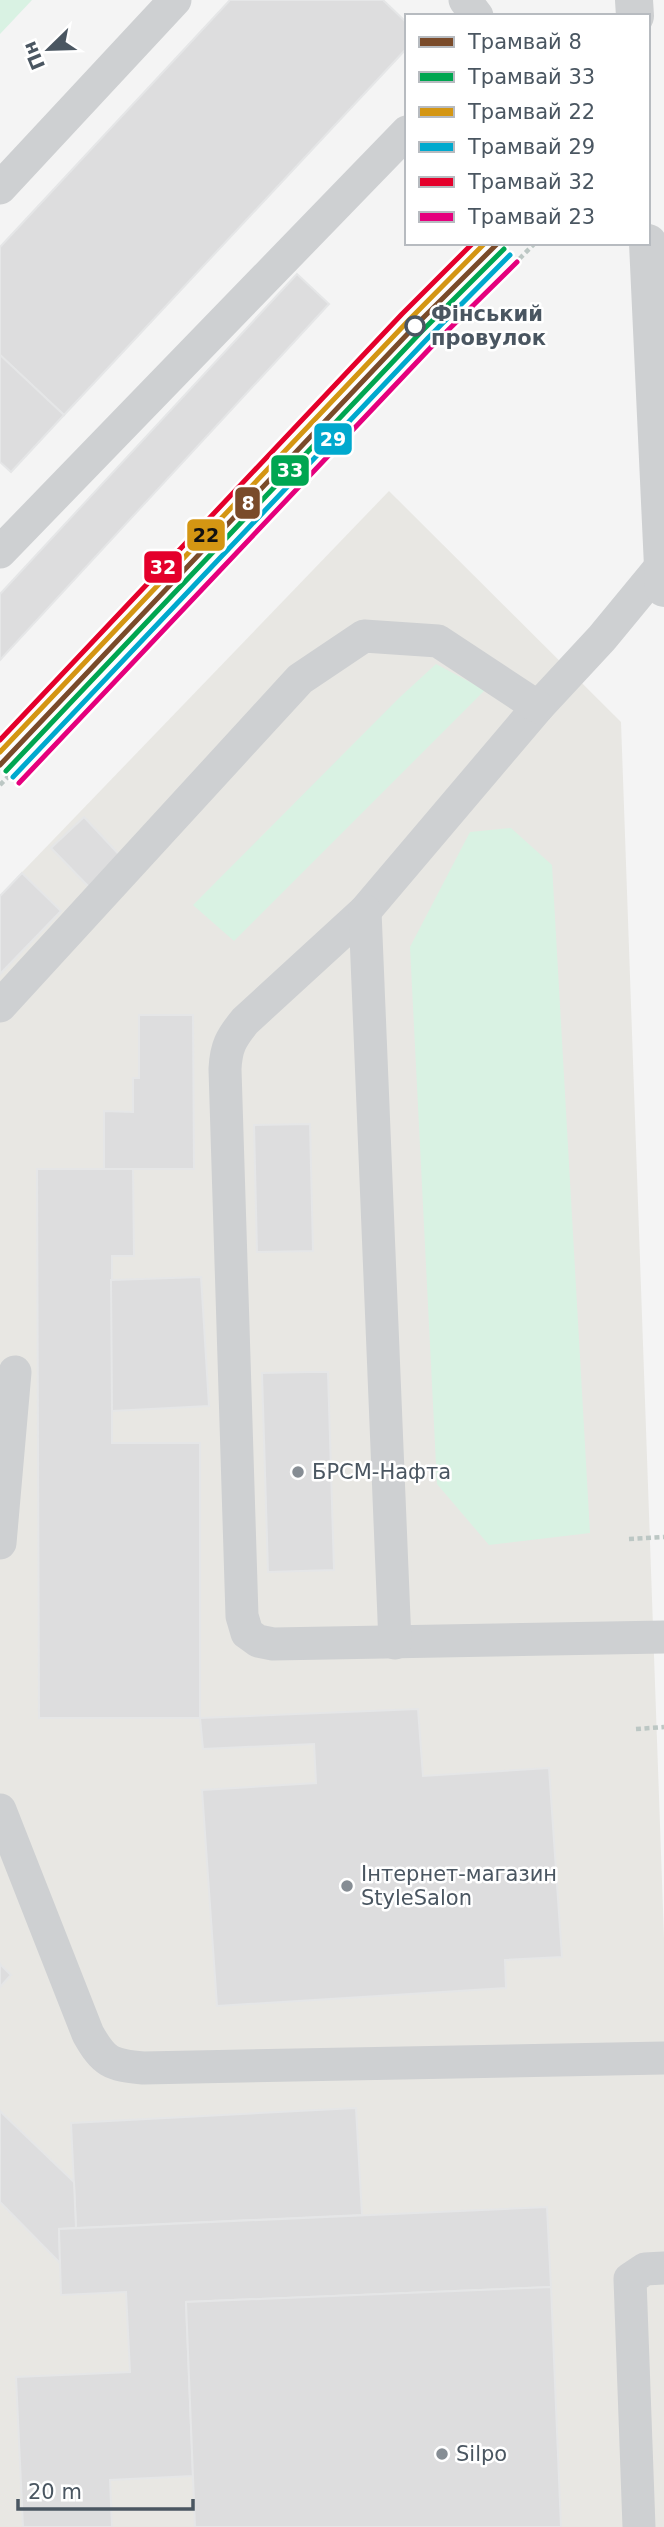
<svg xmlns="http://www.w3.org/2000/svg" width="664" height="2527" viewBox="0 0 664 2527" font-family="'DejaVu Sans',sans-serif">
<style>
.commercial{fill:#e8e7e3}
.green{fill:#d9f2e3}
.building{fill:#ddddde;stroke:#e5e6e7;stroke-width:2}
.lines{fill:none;stroke-linecap:round;stroke-linejoin:round}
.path{stroke:#bcc7c4;stroke-width:4.5;stroke-dasharray:5 3.5;stroke-linecap:butt}
.service{stroke:#ced0d2;stroke-width:33}
.minor{stroke:#ced0d2;stroke-width:38}
.tram-1-casing{stroke:#fff;stroke-width:10}
.tram-2-casing{stroke:#fff;stroke-width:10}
.tram-3-casing{stroke:#fff;stroke-width:10}
.tram-4-casing{stroke:#fff;stroke-width:10}
.tram-5-casing{stroke:#fff;stroke-width:10}
.tram-6-casing{stroke:#fff;stroke-width:10}
.tram-1{stroke:#7a4b2a;stroke-width:5}
.tram-2{stroke:#00a651;stroke-width:5}
.tram-3{stroke:#d49613;stroke-width:5}
.tram-4{stroke:#00a9ce;stroke-width:5}
.tram-5{stroke:#e4002b;stroke-width:5}
.tram-6{stroke:#e5007d;stroke-width:5}
.stop-dot{fill:#fff;stroke:#4a5661;stroke-width:3.5}
.poi-dot{fill:#868d94;stroke:#fff;stroke-width:2.5}
.labels{text-anchor:middle;dominant-baseline:central;stroke-width:5;stroke-linejoin:round;paint-order:stroke}
.stop-label{font-size:21px;font-weight:bold;fill:#4a5661;stroke:#fff;text-anchor:start}
.poi-label{font-size:21px;fill:#4a5661;stroke:#fff;text-anchor:start}
.line-badge{stroke:#fff;stroke-width:2.5}
.badge-label{font-size:19px;text-anchor:middle;font-weight:bold;fill:#fff}
.pale-badge-label{font-size:19px;text-anchor:middle;font-weight:bold;fill:#111}
</style>
<rect width="100%" height="100%" fill="#f4f4f4"/>
<path class="commercial" d="M389,491L621,722L664,1938V2527H0V895Z"/>
<g class="green">
<path d="M0,0H32L0,34Z"/>
<path d="M436,664L485,690L234,941L193,905L399,698Z"/>
<path d="M511,828L552,865L590,1533L489,1545L437,1484L410,947L470,832Z"/>
</g>
<g class="building">
<path d="M230,0H383L407,23V48L64,415L0,355V247Z"/>
<path d="M297,274L329,304L0,660V594Z"/>
<path d="M0,355L64,415L11,472L0,462Z"/>
<path d="M84,817L125,861L93,891L51,848Z"/>
<path d="M22,873L61,911L0,974V896Z"/>
<path d="M139,1015H193L194,1169H104V1111L133,1112V1078H139Z"/>
<path d="M310,1124L313,1251L257,1252L254,1125Z"/>
<path d="M37,1169H133L134,1256H112V1443H200V1718H39Z"/>
<path d="M201,1277L209,1406L112,1411L111,1280Z"/>
<path d="M308,1372H328L334,1570L268,1572L262,1373Z"/>
<path d="M418,1709L423,1776L549,1768L562,1957L505,1960L506,1988L217,2006L202,1790L316,1783L314,1744L203,1749L200,1718Z"/>
<path d="M0,1964L11,1975L0,1987Z"/>
<path d="M356,2108L362,2215L76,2228L71,2123Z"/>
<path d="M0,2111L74,2182L76,2228L59,2229L60,2263L0,2202Z"/>
<path d="M547,2207L551,2287L186,2302L193,2476L110,2480L112,2527H23L16,2377L130,2372L126,2292L61,2295L59,2229Z"/>
<path d="M551,2287L561,2527H195L186,2302Z"/>
</g>
<g class="lines">
<g class="path">
<path d="M0,785L535,243"/>
<path d="M629,1539L664,1537"/>
<path d="M636,1729L664,1727"/>
</g>
<g class="service">
<path d="M465,0L477,16"/>
<path d="M0,188L175,0"/>
<path d="M0,552L407,132"/>
<path d="M663,564L602,638L538,707L365,911L245,1021C231,1038 226,1047 225,1069L242,1616L247,1633L258,1641L273,1644L664,1637"/>
<path d="M365,911L395,1643"/>
<path d="M0,1006L300,679L364,636L438,641L538,707"/>
<path d="M0,1543L15,1372"/>
<path d="M0,1810L88,2034C104,2062 110,2065 143,2068L664,2058"/>
<path d="M639,2527L630,2279L645,2269L664,2268"/>
</g>
<g class="minor">
<path d="M634,0L635,16"/>
<path d="M648,243L664,588"/>
</g>
<g class="tram-1-casing">
<path id="tram-1" d="M0,765L415,326L498,243"/>
</g>
<g class="tram-2-casing">
<path id="tram-2" d="M6,771L421,332L504,249"/>
</g>
<g class="tram-3-casing">
<path id="tram-3" d="M0,752L409,320L485,243"/>
</g>
<g class="tram-4-casing">
<path id="tram-4" d="M13,777L428,338L510,255"/>
</g>
<g class="tram-5-casing">
<path id="tram-5" d="M0,740L402,314L473,243"/>
</g>
<g class="tram-6-casing">
<path id="tram-6" d="M19,783L434,344L517,262"/>
</g>
<use href="#tram-1" class="tram-1"/>
<use href="#tram-2" class="tram-2"/>
<use href="#tram-3" class="tram-3"/>
<use href="#tram-4" class="tram-4"/>
<use href="#tram-5" class="tram-5"/>
<use href="#tram-6" class="tram-6"/>
</g>
<circle class="stop-dot" cx="415" cy="326" r="9"/>
<g class="poi-dot">
<circle cx="298" cy="1472" r="7"/>
<circle cx="347" cy="1886" r="7"/>
<circle cx="442" cy="2454" r="7"/>
</g>
<g class="labels">
<g class="stop-label">
<text x="431" y="314">Фінський<tspan x="431" dy="24">провулок</tspan></text>
</g>
<g class="poi-label">
<text x="312" y="1472">БРСМ-Нафта</text>
<text x="361" y="1874">Інтернет-магазин<tspan x="361" dy="24">StyleSalon</tspan></text>
<text x="456" y="2454">Silpo</text>
</g>
</g>
<g class="line-badge">
<rect x="313" y="422" width="40" height="34" rx="7" fill="#00a9ce"/>
<rect x="270" y="454" width="40" height="33" rx="7" fill="#00a651"/>
<rect x="234" y="486" width="27" height="34" rx="7" fill="#7a4b2a"/>
<rect x="186" y="518" width="40" height="34" rx="7" fill="#d49613"/>
<rect x="143" y="550" width="40" height="34" rx="7" fill="#e4002b"/>
</g>
<g class="badge-label">
<text x="333" y="446">29</text>
<text x="290" y="477">33</text>
<text x="248" y="510">8</text>
<text x="163" y="574">32</text>
</g>
<g class="pale-badge-label">
<text x="206" y="542">22</text>
</g>
<rect x="405" y="14" width="245" height="231" fill="#ffffff" stroke="#b7bbc0" stroke-width="2"/>
<rect x="419" y="37" width="35" height="10" fill="#7a4b2a" stroke="#b7bbc0" stroke-width="2"/>
<text x="468" y="49" font-size="21" fill="#4a5661">Трамвай 8</text>
<rect x="419" y="72" width="35" height="10" fill="#00a651" stroke="#b7bbc0" stroke-width="2"/>
<text x="468" y="84" font-size="21" fill="#4a5661">Трамвай 33</text>
<rect x="419" y="107" width="35" height="10" fill="#d49613" stroke="#b7bbc0" stroke-width="2"/>
<text x="468" y="119" font-size="21" fill="#4a5661">Трамвай 22</text>
<rect x="419" y="142" width="35" height="10" fill="#00a9ce" stroke="#b7bbc0" stroke-width="2"/>
<text x="468" y="154" font-size="21" fill="#4a5661">Трамвай 29</text>
<rect x="419" y="177" width="35" height="10" fill="#e4002b" stroke="#b7bbc0" stroke-width="2"/>
<text x="468" y="189" font-size="21" fill="#4a5661">Трамвай 32</text>
<rect x="419" y="212" width="35" height="10" fill="#e5007d" stroke="#b7bbc0" stroke-width="2"/>
<text x="468" y="224" font-size="21" fill="#4a5661">Трамвай 23</text>
<g transform="translate(49 49) rotate(247)" stroke="#ffffff" stroke-width="5" paint-order="stroke">
<path d="M0-5L12 26L0 18L-12 26Z" fill="#4a5661"/>
<text y="-10" font-size="19" font-weight="bold" text-anchor="middle" fill="#4a5661">Пн</text>
</g>
<path d="M18 2499v10h175v-10" fill="none" stroke="#4a5661" stroke-width="3.5"/>
<text x="28" y="2499" font-size="21" fill="#4a5661" stroke="#ffffff" stroke-width="5" paint-order="stroke">20 m</text>
</svg>
